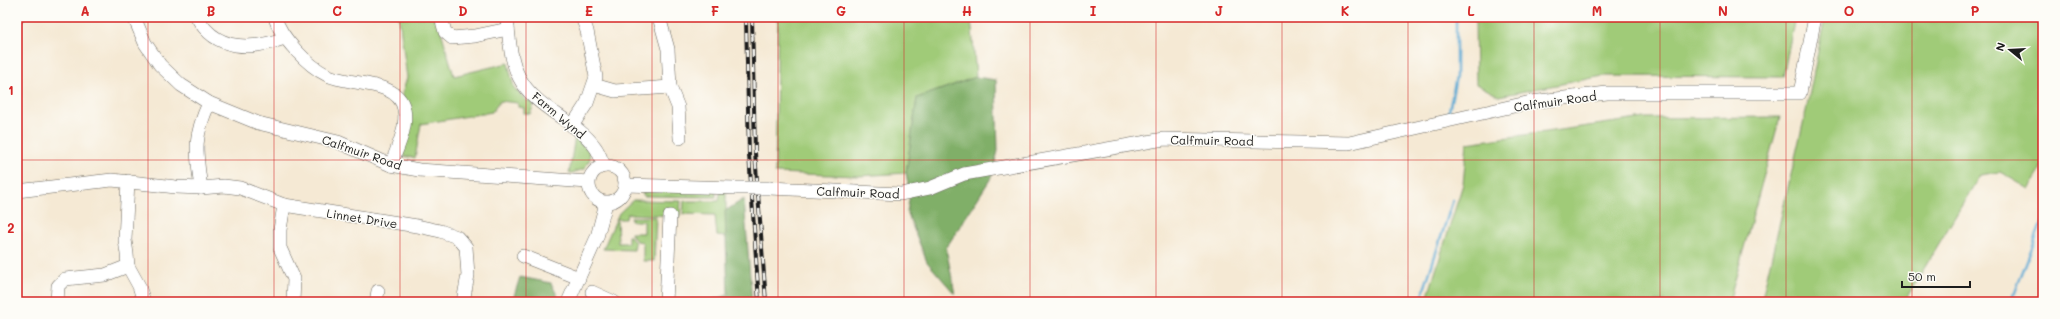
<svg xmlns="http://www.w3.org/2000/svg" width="2060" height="319" viewBox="0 0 2060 319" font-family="Mali,sans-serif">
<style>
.green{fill:#a0cb78;stroke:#5e744a}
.forest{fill:#80af68;stroke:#4e6642}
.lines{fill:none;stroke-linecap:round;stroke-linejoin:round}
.stream{stroke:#59a9d3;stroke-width:2.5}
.minor-casing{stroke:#68645c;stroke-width:14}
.minor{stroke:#fff;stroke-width:13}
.rail-casing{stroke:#1c1c1c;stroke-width:4}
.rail{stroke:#fdfcf7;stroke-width:2.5;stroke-dasharray:8;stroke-linecap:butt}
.minor-bridge-casing{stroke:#68645c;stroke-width:14;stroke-linecap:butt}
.minor-bridge{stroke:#fff;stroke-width:13}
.grid{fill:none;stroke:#d62828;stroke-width:1;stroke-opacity:0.55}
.labels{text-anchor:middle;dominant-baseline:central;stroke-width:3;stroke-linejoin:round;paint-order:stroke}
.street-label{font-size:12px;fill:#1c1c1c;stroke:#fdfcf7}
.neatline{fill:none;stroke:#d62828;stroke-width:1.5}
.grid-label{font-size:13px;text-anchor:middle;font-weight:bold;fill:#d62828}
</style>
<rect width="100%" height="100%" fill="#fdfcf7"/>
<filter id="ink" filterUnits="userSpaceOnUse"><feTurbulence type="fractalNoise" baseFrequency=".025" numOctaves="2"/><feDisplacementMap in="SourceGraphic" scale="8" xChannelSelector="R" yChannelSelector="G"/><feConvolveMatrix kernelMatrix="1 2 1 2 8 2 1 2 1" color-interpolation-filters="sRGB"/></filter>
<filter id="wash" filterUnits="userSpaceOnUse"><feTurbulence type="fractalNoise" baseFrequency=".012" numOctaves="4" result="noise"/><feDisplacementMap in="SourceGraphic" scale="16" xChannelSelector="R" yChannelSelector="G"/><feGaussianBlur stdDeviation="0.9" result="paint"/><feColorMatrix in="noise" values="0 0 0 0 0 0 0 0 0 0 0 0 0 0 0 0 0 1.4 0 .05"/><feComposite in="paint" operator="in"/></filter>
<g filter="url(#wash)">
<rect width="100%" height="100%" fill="#f5e9d4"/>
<g class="green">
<path d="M399,17H437L454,76L508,63L514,88L527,101L532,102L534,105L530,114L524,113V108L518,107V103L500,101L492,112L421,124L415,158L401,156L402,94L407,78Z"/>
<path d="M778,17H971L976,77L917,98L906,173L858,176L775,173Z"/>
<path d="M1475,17H1795L1783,77L1603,76L1499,96L1476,84Z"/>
<path d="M1825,17H2043V164L2041,170L2029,189L2000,172L1980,175L1904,302H1761L1806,111Z"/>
<path d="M1780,117L1729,302H1426L1463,184L1467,143L1645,118Z"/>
<path d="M575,136L589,150L590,159L584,169L569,174Z"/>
<path d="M652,190L716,191V197L644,196L642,193Z"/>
<path d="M720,191H726V237L717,236L715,215L683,214L684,201H719Z"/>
<path d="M633,200L681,201L680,216L627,214L626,219H617L618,243H628V236H630L635,243L634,250L603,249L619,213Z"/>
<path d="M631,217H656L654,261H643V242L636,241L631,234V233H644V221H631Z"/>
</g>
<g class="forest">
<path d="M976,77L996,80L998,151L991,178L946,248L955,294L927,262L907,212L910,194L906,173L917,98Z"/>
<path d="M744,199L752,302H711V300L728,295L725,211Z"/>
<path d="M520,277L551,283L558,297L556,302H512Z"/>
</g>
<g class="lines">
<g class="stream">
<path d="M1448,116L1456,77V17"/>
<path d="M1420,302L1453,200"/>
<path d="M2011,302L2043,219"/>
</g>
</g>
</g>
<g filter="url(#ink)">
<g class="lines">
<g class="minor-casing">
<g id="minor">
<path d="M134,17L145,43L160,65L181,85L209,103L258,123L338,142L391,165L419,170L588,182"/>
<path d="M197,17C216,52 252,50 285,38"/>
<path d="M275,17C280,37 308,66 327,75C349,86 398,79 404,109C408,127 397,148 391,165"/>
<path d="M441,17L445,32L452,38L475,36L508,29"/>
<path d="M507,17C509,36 510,60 519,77C535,109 575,119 595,147C599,152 601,159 604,166"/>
<path d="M17,18L18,17"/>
<path d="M594,85L615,91L670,87L668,49L659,17"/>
<path d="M670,87L678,107L680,138"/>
<path d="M572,126L587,103L596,77L587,31L582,17"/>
<circle cx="607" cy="184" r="18"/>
<path d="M128,181L125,240L127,254L128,266L139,286L144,302"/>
<path d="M625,185L736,188"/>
<path d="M201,188C196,151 193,138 209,103"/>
<path d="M769,188L901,194L930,188L964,174L1164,139L1349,143L1531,102L1607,93H1800L1815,17"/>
<path d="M17,191L112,180L176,187L201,188L224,186L240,188L284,205L417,226L440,231L457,237L466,247L468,275L463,302"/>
<path d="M284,205L280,230V248L294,279L293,302"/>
<path d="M523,256L579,278"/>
<path d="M592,292L614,302"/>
<path d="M57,302L58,286L65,279L105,275L128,266"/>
<path d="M376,302L378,291"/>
<path d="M568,302L597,237L606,203"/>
<path d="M666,302L670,216"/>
</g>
</g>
<use href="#minor" class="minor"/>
<g class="rail-casing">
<g id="rail">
<path d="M746,17L749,154L759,302"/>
<path d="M752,17L755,153L766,302"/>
</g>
</g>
<use href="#rail" class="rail"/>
<g class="minor-bridge-casing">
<path id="minor-bridge" d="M736,188H769"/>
</g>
<use href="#minor-bridge" class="minor-bridge"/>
</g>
</g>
<path class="grid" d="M148,17V302M274,17V302M400,17V302M526,17V302M652,17V302M778,17V302M904,17V302M1030,17V302M1156,17V302M1282,17V302M1408,17V302M1534,17V302M1660,17V302M1786,17V302M1912,17V302M17,160H2043"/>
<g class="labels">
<g class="street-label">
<text transform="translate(1555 101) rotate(-8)">Calfmuir Road</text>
<text transform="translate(559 115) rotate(40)">Farm Wynd</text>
<text transform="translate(1212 140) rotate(1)">Calfmuir Road</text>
<text transform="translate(362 152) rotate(19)">Calfmuir Road</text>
<text transform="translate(858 192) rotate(2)">Calfmuir Road</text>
<text transform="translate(362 218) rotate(9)">Linnet Drive</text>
</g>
</g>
<rect width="2060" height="319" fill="none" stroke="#fdfcf7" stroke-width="44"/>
<g transform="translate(2010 50) rotate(288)" stroke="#fdfcf7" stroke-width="3" paint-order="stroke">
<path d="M0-3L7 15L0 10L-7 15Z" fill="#1c1c1c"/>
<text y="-6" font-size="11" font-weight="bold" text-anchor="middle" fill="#1c1c1c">N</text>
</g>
<path d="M1902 281v6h68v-6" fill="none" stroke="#1c1c1c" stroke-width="2"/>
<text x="1908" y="281" font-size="12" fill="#1c1c1c" stroke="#fdfcf7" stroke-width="3" paint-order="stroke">50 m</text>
<rect x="22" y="22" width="2016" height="275" class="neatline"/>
<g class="grid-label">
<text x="85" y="16">A</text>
<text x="211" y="16">B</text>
<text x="337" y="16">C</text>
<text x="463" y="16">D</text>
<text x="589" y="16">E</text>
<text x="715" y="16">F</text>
<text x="841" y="16">G</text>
<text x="967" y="16">H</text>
<text x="1093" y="16">I</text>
<text x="1219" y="16">J</text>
<text x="1345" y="16">K</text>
<text x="1471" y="16">L</text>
<text x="1597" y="16">M</text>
<text x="1723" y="16">N</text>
<text x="1849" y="16">O</text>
<text x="1975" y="16">P</text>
<text x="11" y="95">1</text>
<text x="11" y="233">2</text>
</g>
</svg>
